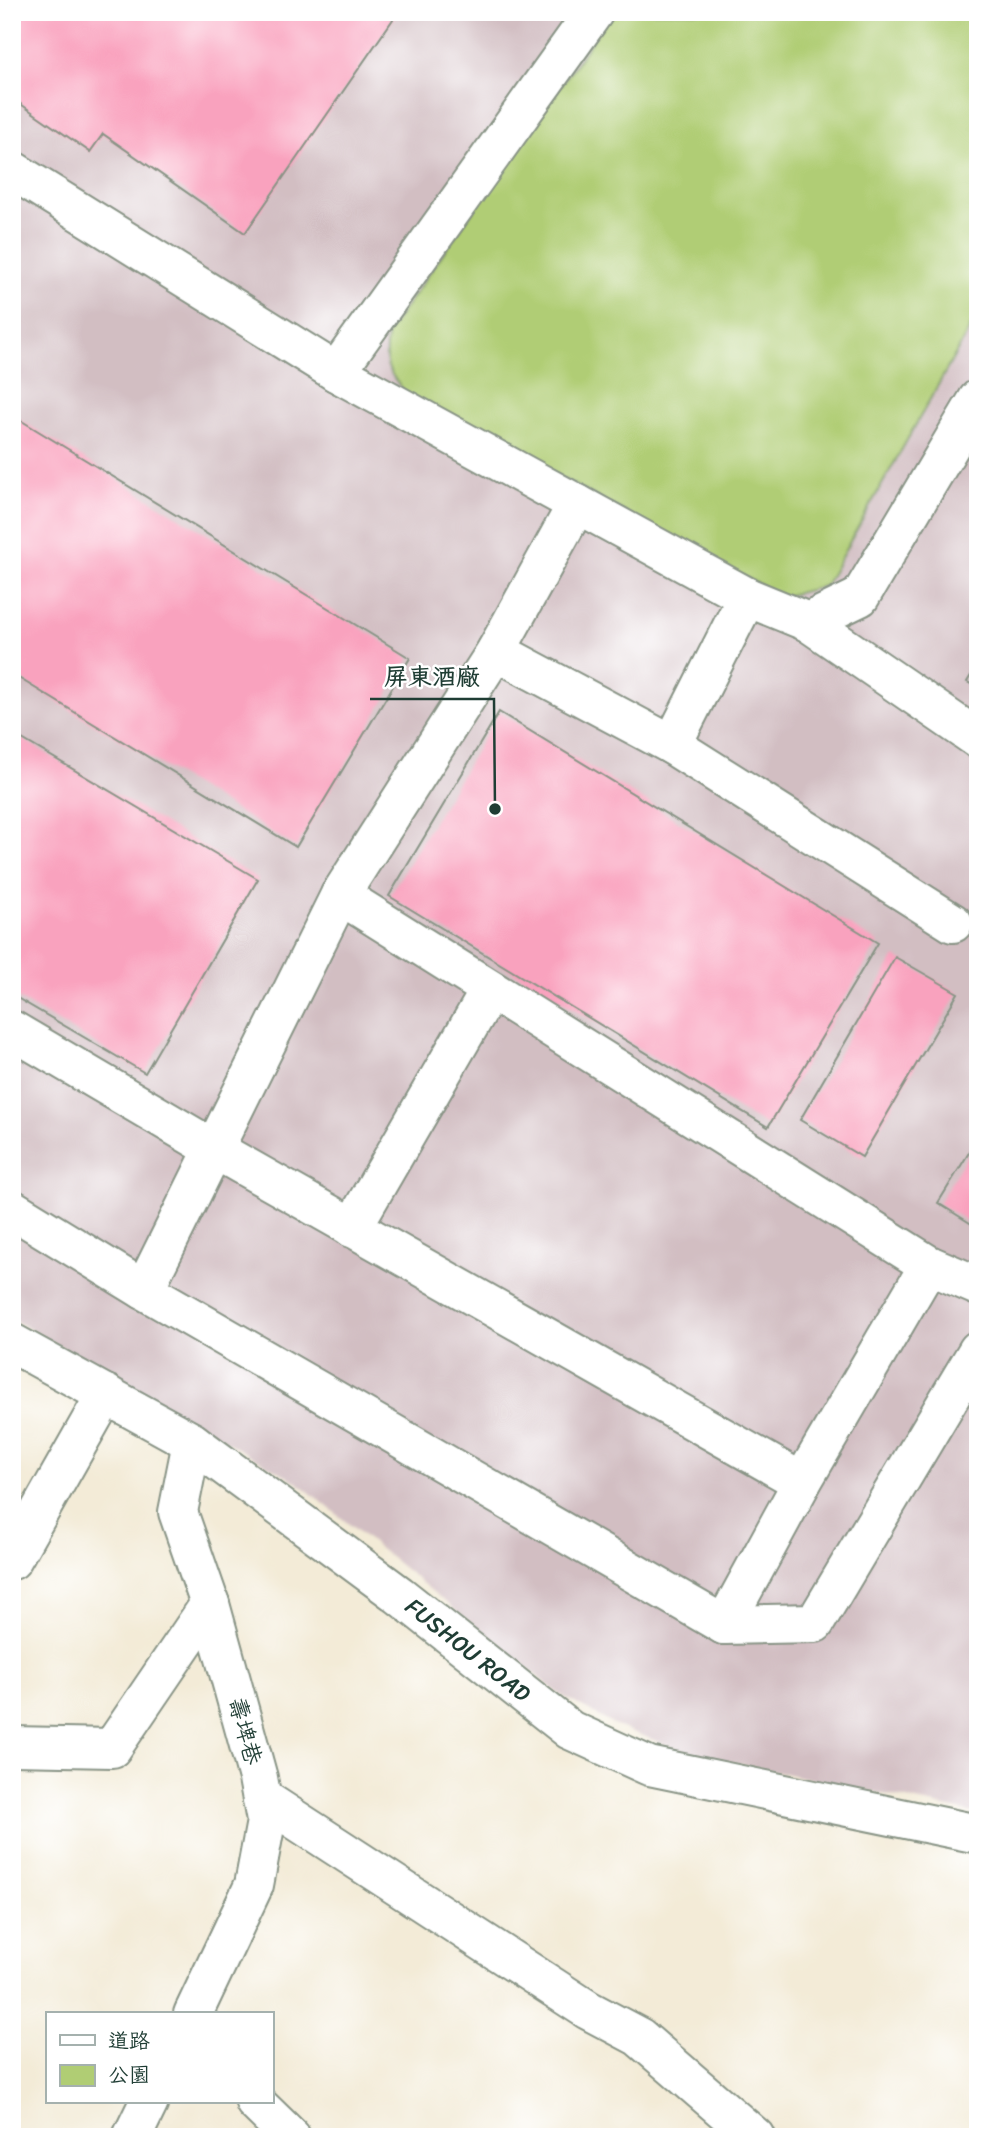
<svg xmlns="http://www.w3.org/2000/svg" width="990" height="2149" viewBox="0 0 990 2149" font-family="Sriracha,'LXGW WenKai TC',sans-serif">
<style>
.industrial{fill:#d2bec2}
.green{fill:#b0cd74;stroke:#688554;stroke-width:2}
.building{fill:#f9a2be}
.lines{fill:none;stroke-linecap:round;stroke-linejoin:round}
.minor-casing{stroke:#899486;stroke-width:42}
.minor{stroke:#fff;stroke-width:38}
.labels{text-anchor:middle;dominant-baseline:central;stroke-width:5;stroke-linejoin:round;paint-order:stroke}
.street-label{font-size:23px;fill:#1f3d34;stroke:#fff}
.leader{fill:none;stroke:#1f3d34;stroke-width:2.5}
.callout-dot{fill:#1f3d34;stroke:#fff;stroke-width:2.5}
.callout-label{font-size:24px;text-anchor:middle;font-weight:bold;fill:#1f3d34;stroke:#fff;stroke-width:5;stroke-linejoin:round;paint-order:stroke}
</style>
<rect width="100%" height="100%" fill="#fff"/>
<filter id="ink" filterUnits="userSpaceOnUse"><feTurbulence type="fractalNoise" baseFrequency=".0143" numOctaves="2"/><feDisplacementMap in="SourceGraphic" scale="14" xChannelSelector="R" yChannelSelector="G"/><feConvolveMatrix kernelMatrix="1 2 1 2 8 2 1 2 1" color-interpolation-filters="sRGB"/></filter>
<filter id="wash" filterUnits="userSpaceOnUse"><feTurbulence type="fractalNoise" baseFrequency=".00686" numOctaves="4" result="noise"/><feDisplacementMap in="SourceGraphic" scale="28" xChannelSelector="R" yChannelSelector="G"/><feGaussianBlur stdDeviation="1.57" result="paint"/><feColorMatrix in="noise" values="0 0 0 0 0 0 0 0 0 0 0 0 0 0 0 0 0 1.4 0 .05"/><feComposite in="paint" operator="in"/></filter>
<g filter="url(#wash)">
<rect width="100%" height="100%" fill="#f3ebd7"/>
<path class="industrial" d="M12,12H978V1814L689,1753L616,1726L559,1694L297,1482L12,1319Z"/>
<path class="green" d="M612,12H978V314L825,586L782,597L407,395C387,371 382,363 388,332Z"/>
<g id="blocks">
<g class="building">
<path d="M12,12H398L245,233L103,134L90,152L12,98Z"/>
<path d="M12,415L410,658L296,847L12,674Z"/>
<path d="M978,664V688L967,682Z"/>
<path d="M499,712L878,943L768,1127L389,896Z"/>
<path d="M12,733L258,879L145,1073L12,995Z"/>
<path d="M895,957L958,993L862,1157L800,1120Z"/>
<path d="M978,1138V1228L938,1203Z"/>
</g>
</g>
</g>
<g filter="url(#ink)">
<use href="#blocks" fill-opacity="0" stroke="#899486" stroke-width="2"/>
<g class="lines">
<g class="minor-casing">
<g id="minor">
<path d="M12,170L336,372L747,597L808,622L860,597L978,399"/>
<path d="M336,372L594,12"/>
<path d="M808,622L978,739"/>
<path d="M496,651L672,745L953,923"/>
<path d="M672,745L747,597"/>
<path d="M340,895L929,1265L978,1286"/>
<path d="M12,1030L214,1149L802,1482"/>
<path d="M12,1209L144,1290L724,1625L815,1623L978,1350"/>
<path d="M352,1228L490,990"/>
<path d="M144,1290L340,895L496,651L577,504"/>
<path id="s1" d="M12,1343L192,1442L399,1595L570,1730L649,1766L978,1834"/>
<path d="M192,1442L178,1512L210,1604L258,1778L266,1821L254,1885L193,2014"/>
<path d="M12,1560L106,1394"/>
<path d="M724,1625L802,1482L929,1265"/>
<path d="M12,1746L112,1748L210,1604"/>
<path d="M262,1798L588,2010L639,2037L755,2137"/>
<path d="M255,2102L291,2137"/>
<path d="M132,2137L149,2102"/>
</g>
</g>
<use href="#minor" class="minor"/>
</g>
</g>
<g class="labels">
<g class="street-label">
<text stroke="none"><textPath href="#s1" startOffset="551">FUSHOU ROAD</textPath></text>
<text transform="translate(245 1731) rotate(75)">壽埤巷</text>
</g>
</g>
<path class="leader" d="M495 809L494 699H370"/>
<circle class="callout-dot" cx="495" cy="809" r="7"/>
<g class="callout-label">
<text x="432" y="685">屏東酒廠</text>
</g>
<rect width="990" height="2149" fill="none" stroke="#fff" stroke-width="42"/>
<rect x="46" y="2012" width="228" height="91" fill="#ffffff" stroke="#a5b1ae" stroke-width="2"/>
<rect x="60" y="2035" width="35" height="10" fill="#ffffff" stroke="#a5b1ae" stroke-width="2"/>
<text x="108" y="2048" font-size="21" fill="#1f3d34">道路</text>
<rect x="60" y="2065" width="35" height="21" fill="#b0cd74" stroke="#a5b1ae" stroke-width="2"/>
<text x="108" y="2082" font-size="21" fill="#1f3d34">公園</text>
</svg>
